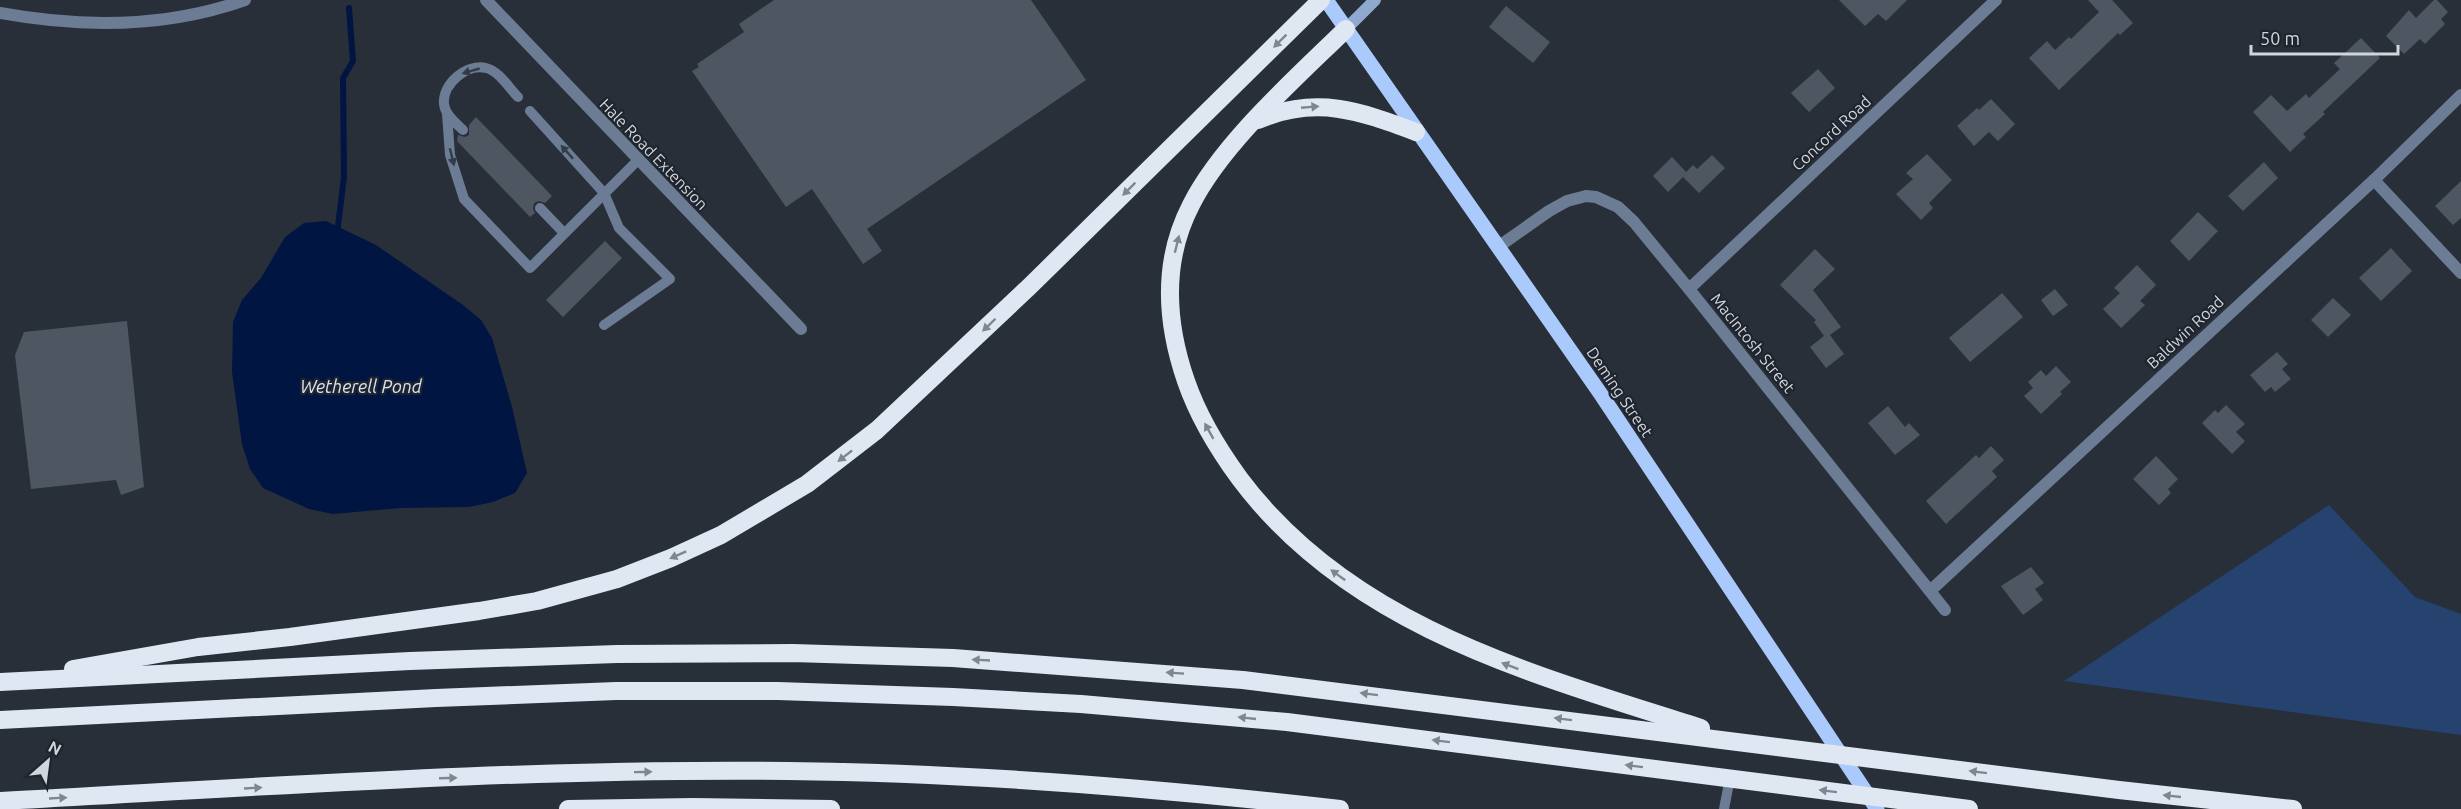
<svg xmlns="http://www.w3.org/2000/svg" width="2461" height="809" viewBox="0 0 2461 809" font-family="Ubuntu,sans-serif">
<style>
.green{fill:#26426e}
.water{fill:#001542}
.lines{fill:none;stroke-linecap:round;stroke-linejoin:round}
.stream{stroke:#001542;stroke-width:6}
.building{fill:#4e5661}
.service{stroke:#6c7c94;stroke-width:10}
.minor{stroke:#6c7c94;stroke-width:12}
.tertiary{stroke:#6c7c94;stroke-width:12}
.secondary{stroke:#8fa8ce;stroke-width:12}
.primary{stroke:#a9cafb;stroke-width:15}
.motorway{stroke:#dfe7f3;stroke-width:18}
.oneway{fill:#7f8690}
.oneway2{fill:#323b48}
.labels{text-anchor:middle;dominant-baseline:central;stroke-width:4.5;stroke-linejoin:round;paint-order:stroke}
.street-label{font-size:16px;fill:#d1d6dc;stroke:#1f252e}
.water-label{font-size:18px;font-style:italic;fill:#d9e3f3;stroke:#1f252e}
</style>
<rect width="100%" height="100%" fill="#282f39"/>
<path class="green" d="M2329,505L2415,597L2461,614V735L2064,681Z"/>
<path class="water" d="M326,221L376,245L463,305L481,320L492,338L512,407L527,473L515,493L493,502L469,507L400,508L333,514L309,509L263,488L250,469L242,444L232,372L233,322L242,300L261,278L285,237L304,223Z"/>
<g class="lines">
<path class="stream" d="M337,234L344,177L343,78L353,61L349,8"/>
</g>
<g class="building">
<path d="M774,0H1031L1086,80L867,229L882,251L863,264L812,189L786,207L692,71L699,67L697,64L744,32L739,24Z"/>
<path d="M1839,0H1907L1886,21L1878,14L1865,26Z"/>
<path d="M2088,0H2112L2133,23L2120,35L2118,33L2059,90L2029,58L2047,41L2055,50L2069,37L2071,39L2099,12Z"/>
<path d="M2434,0H2437L2448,12L2441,19L2445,24L2425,44L2420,39L2404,54L2386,36L2409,10L2416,18Z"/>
<path d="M1506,6L1550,42L1533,63L1489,27Z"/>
<path d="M2361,38L2380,58L2323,112L2325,114L2303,134L2306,137L2290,152L2253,112L2271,95L2287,111L2306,94L2309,98L2340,69L2334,63Z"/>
<path d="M1818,69L1835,88L1809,112L1791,93Z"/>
<path d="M1991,99L2015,124L1998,141L1989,132L1974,146L1957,126L1977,108L1979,110Z"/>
<path d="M476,117L552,196L545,203L539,201L534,203L533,209L535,213L530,217L457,141L458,135L465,137L469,135V125Z"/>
<path d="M1927,154L1952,180L1929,203L1933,208L1921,220L1896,194L1913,179L1906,173Z"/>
<path d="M1712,155L1725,168L1699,193L1683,177L1668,192L1653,176L1672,157L1686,172L1693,165L1697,169Z"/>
<path d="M2264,162L2278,178L2243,211L2228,196Z"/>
<path d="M2461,181V218L2453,225L2435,206Z"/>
<path d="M2198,212L2218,231L2189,261L2170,241Z"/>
<path d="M605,241L622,258L563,317L546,300Z"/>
<path d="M2391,248L2412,271L2381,301L2359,278Z"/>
<path d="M1815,249L1835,269L1813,290L1841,327L1830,335L1844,354L1826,368L1810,347L1824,336L1814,322L1816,320L1780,285Z"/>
<path d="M2137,265L2156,285L2140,301L2145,305L2121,328L2103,309L2120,293L2114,288Z"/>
<path d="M2055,289L2068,305L2053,316L2041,300Z"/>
<path d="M2002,293L2023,317L1970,362L1949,338Z"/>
<path d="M2333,298L2351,315L2328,337L2311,320Z"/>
<path d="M127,321L144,487L121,495L116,480L31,489L15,355L24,332Z"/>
<path d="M2277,352L2288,364L2282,369L2291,379L2275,392L2271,387L2265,392L2250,375Z"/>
<path d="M2056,366L2071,382L2060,392L2062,394L2041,414L2024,396L2033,388L2028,382L2041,370L2046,376Z"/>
<path d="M2226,405L2245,424L2236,432L2245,441L2232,454L2202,423L2215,410L2218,413Z"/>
<path d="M1888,406L1905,427L1909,423L1920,435L1895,455L1868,423Z"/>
<path d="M1991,446L2004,460L1992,471L1997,477L1946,524L1926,501L1976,455L1979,458Z"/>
<path d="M2156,456L2178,479L2168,489L2171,493L2159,505L2133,479Z"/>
<path d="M2031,567L2044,583L2035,589L2043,600L2023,615L2001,586Z"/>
</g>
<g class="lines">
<g class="service">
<path d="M530,111L604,193L619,228L670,279L604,325"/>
<path d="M447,114L450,155L464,199L530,268L637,161"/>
<path d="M463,130C456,123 445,115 444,104C442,84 467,63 486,68C499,71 509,88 518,97"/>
<path d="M540,208L564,233"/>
<path d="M1724,809L1730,778"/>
</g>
<g class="minor">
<path d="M486,0L801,329"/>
<path d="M2374,180L2461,273"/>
<path d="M1498,247L1549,211L1567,201L1586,196L1596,197L1618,207L1634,222L1689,289L1945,610"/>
<path d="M1689,289L1996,0"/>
<path d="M1930,591L2374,180L2461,95"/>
</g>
<path class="tertiary" d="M0,13C82,28 166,28 245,0"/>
<path class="secondary" d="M1346,29L1375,0"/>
<path class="primary" d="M1326,0L1600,393L1877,809"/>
<g class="motorway">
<path d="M1346,29C1296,78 1222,143 1191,205C1162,261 1166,323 1186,381C1198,416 1218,449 1240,479C1351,627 1533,674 1701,728"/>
<path d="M1258,120C1316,95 1360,111 1416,132"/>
<path d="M73,669L198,647L290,637L479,611L537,601L617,579L671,558L721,535L807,484L877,430L1029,287L1321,0"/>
<path d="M0,682L410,661L617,654L793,653L953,658L1243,680L2119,790L2293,809"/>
<path d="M0,720L436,698L616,691H778L953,697L1081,704L1287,722L1969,809"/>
<path d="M0,801C262,787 525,768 788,771C972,773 1157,788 1340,809"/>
<path d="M568,809L693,807L831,809"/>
</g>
</g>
<defs><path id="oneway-solid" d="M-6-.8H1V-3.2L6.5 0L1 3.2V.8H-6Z" transform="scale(1.5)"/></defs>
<g class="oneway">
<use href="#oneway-solid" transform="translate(1280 41) rotate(135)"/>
<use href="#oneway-solid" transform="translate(1310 107) rotate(-5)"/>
<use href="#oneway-solid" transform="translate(1129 189) rotate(135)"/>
<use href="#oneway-solid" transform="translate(1177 244) rotate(-76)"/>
<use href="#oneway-solid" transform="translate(989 325) rotate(136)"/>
<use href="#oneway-solid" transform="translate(1209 431) rotate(-119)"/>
<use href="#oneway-solid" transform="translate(845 456) rotate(142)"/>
<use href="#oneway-solid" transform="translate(678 555) rotate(156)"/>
<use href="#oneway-solid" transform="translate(1338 575) rotate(-144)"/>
<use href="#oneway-solid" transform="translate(981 660) rotate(-177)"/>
<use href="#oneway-solid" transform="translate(1510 666) rotate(-159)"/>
<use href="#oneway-solid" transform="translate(1175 673) rotate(-176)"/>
<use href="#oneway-solid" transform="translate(1369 694) rotate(-173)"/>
<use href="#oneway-solid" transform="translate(1247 718) rotate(-174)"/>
<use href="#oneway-solid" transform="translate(1563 719) rotate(-173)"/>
<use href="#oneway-solid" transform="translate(1441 741) rotate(-173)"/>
<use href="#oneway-solid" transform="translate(1634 766) rotate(-173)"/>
<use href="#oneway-solid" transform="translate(643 772) rotate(-1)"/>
<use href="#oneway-solid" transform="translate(1978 772) rotate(-173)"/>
<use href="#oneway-solid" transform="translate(448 778) rotate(-2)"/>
<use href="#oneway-solid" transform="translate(253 788) rotate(-3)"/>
<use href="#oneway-solid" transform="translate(1828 791) rotate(-173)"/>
<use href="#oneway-solid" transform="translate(2172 796) rotate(-174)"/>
<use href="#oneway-solid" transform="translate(58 798) rotate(-3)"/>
</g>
<g class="oneway2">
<use href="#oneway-solid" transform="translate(471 71) rotate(164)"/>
<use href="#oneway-solid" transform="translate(567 152) rotate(-132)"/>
<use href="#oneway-solid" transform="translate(452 157) rotate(76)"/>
</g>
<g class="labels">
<g class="street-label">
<text transform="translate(1831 133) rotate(-43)">Concord Road</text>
<text transform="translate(654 154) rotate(46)">Hale Road Extension</text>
<text transform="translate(2185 332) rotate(-43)">Baldwin Road</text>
<text transform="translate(1753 343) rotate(51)">MacIntosh Street</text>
<text transform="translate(1620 392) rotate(56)">Deming Street</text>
</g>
<g class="water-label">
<text x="361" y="386">Wetherell Pond</text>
</g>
</g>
<g transform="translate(48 761) rotate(28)" stroke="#1f252e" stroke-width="4.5" paint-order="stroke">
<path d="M0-4.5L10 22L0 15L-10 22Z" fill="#d1d6dc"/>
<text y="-9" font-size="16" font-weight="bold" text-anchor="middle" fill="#d1d6dc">N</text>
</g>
<path d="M2251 45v9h147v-9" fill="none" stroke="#d1d6dc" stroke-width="3"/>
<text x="2260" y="45" font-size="18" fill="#d1d6dc" stroke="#1f252e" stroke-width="4.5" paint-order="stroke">50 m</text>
</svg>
